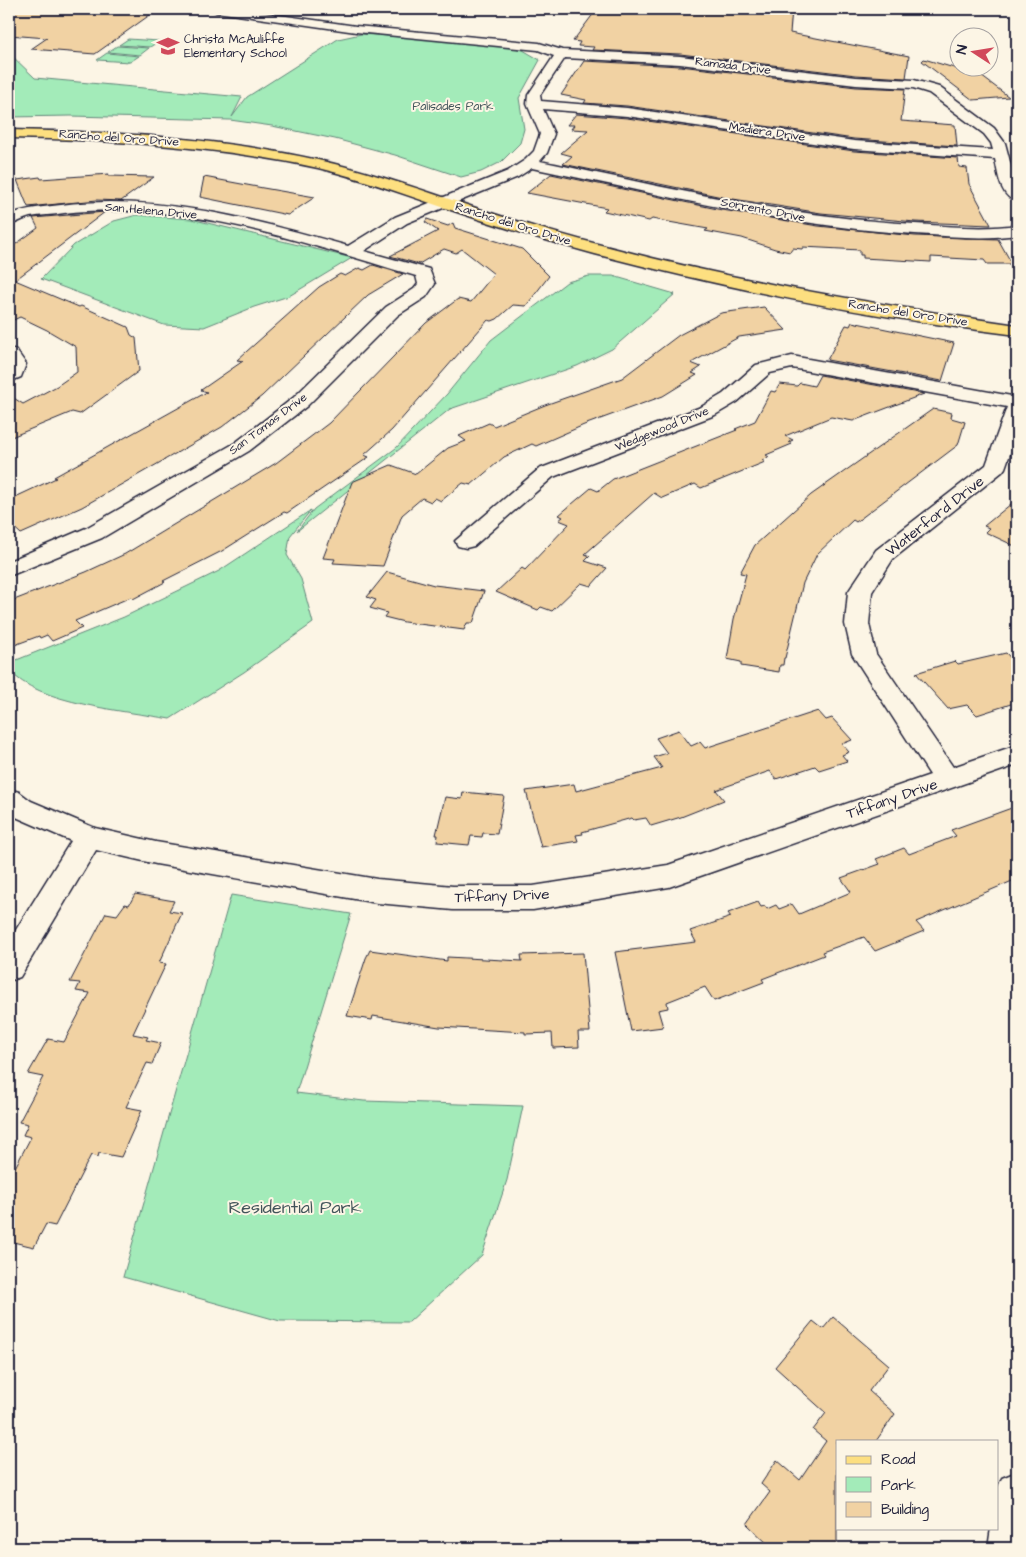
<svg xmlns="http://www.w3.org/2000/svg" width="1026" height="1557" viewBox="0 0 1026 1557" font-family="'Architects Daughter',sans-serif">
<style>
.green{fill:#a3ebb9;stroke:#62867a}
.building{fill:#f1d2a3;stroke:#22223b}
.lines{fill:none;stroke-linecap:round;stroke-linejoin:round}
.minor-casing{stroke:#22223b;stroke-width:3}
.major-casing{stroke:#22223b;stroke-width:3}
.minor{fill:#fcf5e5;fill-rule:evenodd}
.major{fill:#fddf80;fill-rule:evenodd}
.labels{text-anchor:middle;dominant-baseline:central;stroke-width:4;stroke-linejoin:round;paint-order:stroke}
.far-poi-label{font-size:12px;fill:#22223b;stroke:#fcf5e5;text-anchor:start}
.far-street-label{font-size:12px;fill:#22223b;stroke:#fcf5e5}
.far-park-label{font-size:12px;fill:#42545a;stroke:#fcf5e5}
.street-label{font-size:15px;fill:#22223b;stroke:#fcf5e5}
.near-park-label{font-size:18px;fill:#42545a;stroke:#fcf5e5}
</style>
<rect width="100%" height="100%" fill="#fcf5e5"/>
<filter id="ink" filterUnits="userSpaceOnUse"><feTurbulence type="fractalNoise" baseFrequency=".02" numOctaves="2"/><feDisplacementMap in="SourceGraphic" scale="10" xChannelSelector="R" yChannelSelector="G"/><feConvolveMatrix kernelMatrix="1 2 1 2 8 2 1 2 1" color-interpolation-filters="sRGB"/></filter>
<g filter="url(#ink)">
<g class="green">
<path d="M361,34L459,41L510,47L523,50L540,60L519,98L524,129L520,143L501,162L481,172L461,177L395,155L335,139L272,126L230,120L71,116L9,117V53L35,78L242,97L232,117L247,97L338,39Z"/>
<path d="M128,39L159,41L150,47L119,45Z"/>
<path d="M117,46L149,48L140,55L108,52Z"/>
<path d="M107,53L139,56L130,62L97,60Z"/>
<path d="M137,215L191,219L352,258L289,296L254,307L204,327L164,325L41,279L74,245L114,221Z"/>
<path d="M589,276H613L675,294L612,349L577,366L450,409L297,531L314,509L396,448L447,394L491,340L567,282Z"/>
<path d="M311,510L290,536L287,555L301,579L313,623L244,672L170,719C127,711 37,704 9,670V663L124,617L219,571Z"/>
<path d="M231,895L351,914L296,1093L364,1101L523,1106L507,1180L482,1255L409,1322L280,1321L123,1277Z"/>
</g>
<g class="building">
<path d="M17,9H102L154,12L95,54L31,49L47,38L9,35V13Z"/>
<path d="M792,9L790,33L909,56L906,78L856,75L680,54L592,50L594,47L578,46L580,42L573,41L594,13Z"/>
<path d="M924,59L981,76L1009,97L973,100L922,61Z"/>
<path d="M584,61L680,66L856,87L905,89L901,121L955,125L957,146L854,139L627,106L584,103L586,100L561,95Z"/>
<path d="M576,114L627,118L854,151L958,158L959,167L967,168L969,184L991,225L915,222L821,213L727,198L563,164L572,156L561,153L588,130L571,129L574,125H567Z"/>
<path d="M109,174L108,176L154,177L121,201L97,200L28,207L17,180L40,177L41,179Z"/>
<path d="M551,174L722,210L818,226L915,236L998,239L1012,264H987L984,260L931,257V262L863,258V255H860V250L803,247L802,249L793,248L790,252L775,249L742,238L705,231L708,229L652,219L649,221L604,211L607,208L527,193Z"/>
<path d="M204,177L263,188L315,197L288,215L200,197Z"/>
<path d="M105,212L15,280L79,307L81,306L128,327L131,335L136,338L139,371L80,414L72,412L9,438V395L23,404L57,386L77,372L76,347L47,330L20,317L9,322V249L38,228L33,218Z"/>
<path d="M427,219L448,226L453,223L455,228L522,249L549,276L526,306L513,305L497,319L492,321L488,320L392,430L364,455L369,457L287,513L284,512L222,551L163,581L165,582L133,599L131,597L75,621L82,628L52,641L47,635L40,638L39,636L9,647V602L86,572L125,554L276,463L329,423L426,323L458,299L471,302L494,274L462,249L456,253L444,249L419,264L390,256L438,231L425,222Z"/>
<path d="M373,265L403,274L368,295L262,396L222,427L82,507L21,534L9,523V500L56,478L54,477L207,392L201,390L243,361L237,360L319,287L340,274L345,276L359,268L364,270Z"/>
<path d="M764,307L786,330L739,337L691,363L701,367L692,373L697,375L663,396L584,425L536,446L532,444L504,457L471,485L463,483L441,501L435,498L431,502L422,498L402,515L383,566L333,563L335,559L323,558L352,482L391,465L416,474L448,448L466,441L459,436L489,423L494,426L545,405L622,378L679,335L721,313Z"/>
<path d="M852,322L954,343L942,381L827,360L846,325L850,326Z"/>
<path d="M820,375L924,394L853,421L831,417L785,436L793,440L789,442L792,444L766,455L769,457L762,460L765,462L701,488L695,484L662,498L654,493L585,554L590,556L585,561L607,568L591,586L581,583L552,611L541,607L538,610L496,592L522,568L525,570L569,524L559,520L563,517L559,515L591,488L598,491L613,479L737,430L735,429L755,421L771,391L775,392L780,384L797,386L800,383L814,386Z"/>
<path d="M933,409L952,413L951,418L965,422L958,445L856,522L853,520L817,554L803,583L785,658H784L783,665H780L779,672L741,666V662L727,659L734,619L746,574L740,573L755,545L811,495Z"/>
<path d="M1017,499V547L985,532L989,528L984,526Z"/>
<path d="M387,572L434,585L484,591L473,623H467L464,630L404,622L384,617L387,613L370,608L376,600L367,597Z"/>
<path d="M1006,653L1017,665V702L977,715L967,705L948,709L916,673L955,661L958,664Z"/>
<path d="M818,711L826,720L832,718L852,740L842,744L849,752L842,755L847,761L819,770L815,766L776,779L770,771L716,790L724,800L681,817L651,826L646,818L634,820L632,818L582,832L583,834L576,835L578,841L541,847L526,791L574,784L576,791L662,768L654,757L667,753L656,738L679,730L691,746L700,742L705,748Z"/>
<path d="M463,792L504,796L497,834L483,833L482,837L471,836L469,845L437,842L438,835H436L445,797L462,799Z"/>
<path d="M1017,806V879L916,922L924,931L875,951L864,937L822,952L824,955L762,979L764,982L714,1001L705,987L667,1002L668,1008L658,1010L663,1027L631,1031L615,952L696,942L690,931L731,917L728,913L758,902L761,907L765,906L767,909L776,905L779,909L792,904L799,914L851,892L841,878L880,864L876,859L904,848L909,854L956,836L951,830Z"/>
<path d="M135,894L174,901L169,911L182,913L159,963L166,964L133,1034L148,1037L146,1040L161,1043L152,1064L147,1063L126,1107L142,1110L121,1157L99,1153L98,1157L91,1155L55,1226L46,1224L34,1247L9,1241V1179L31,1137L23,1135L28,1124L19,1122L43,1077L28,1074L48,1039L64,1042L90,993L76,991L80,983L70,982L106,913L117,915L125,904L129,905Z"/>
<path d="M370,950L447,961V957L522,961L521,955L583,953L590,1032H578L579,1047L553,1048L552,1033L525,1034V1032L439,1027L373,1016L372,1020L347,1016L366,958Z"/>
<path d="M833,1317L889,1365L869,1391L895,1414L876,1441H837V1548H772L747,1524L770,1492L761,1484L777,1460L800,1480L826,1441L813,1430L826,1413L775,1367L813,1321L823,1329Z"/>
</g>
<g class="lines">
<g class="minor-casing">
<g id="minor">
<path d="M210,9H238L356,26L539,43L562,50L680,56L856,77L914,80L939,87L994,128L1005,143L1017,188V201C1000,198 998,173 995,159L854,149L627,116L543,109L554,134L547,153L540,161C664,187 788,217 915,224C948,226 983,230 1017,225V235C984,240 948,236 915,234C785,226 659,194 532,168L518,177L407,223L364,251L429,269L435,284L426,297L398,315L307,406L249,451L102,538L9,576V561L86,528L235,443L293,398L386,307L414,289L418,284L416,276C303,243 183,199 64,213C53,215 41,215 30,217C23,219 16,223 9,225V215C26,208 43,207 61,205C158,193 255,220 348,246L395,217L508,171L525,160L534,151L540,134L527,104L528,95L554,56L538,50L356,32L216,12ZM565,58L680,64L856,85L913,88L929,93L984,134L991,143L993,150L854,141L627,108L541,101L540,95Z"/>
<path d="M9,348L16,350L26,364L21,377L9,382Z"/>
<path d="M792,356L1017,397V434L1005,468L1002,472L893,559L872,592L869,624L876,654L953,767L1017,745V765L669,887L533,910H453L377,903L156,864L96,850L20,977L9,981V941L71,841L9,814V789L19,792L31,801L95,828L156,842L377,879L453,886H533L668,865L930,775L852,654L845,624L848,592L876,550L986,465L1007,407L792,368L770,373L737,402L715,415L553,477L474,546L466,548L458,546L455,541L539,469L701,407L723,394L756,365Z"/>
<path d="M1017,1472V1548H988L991,1528H997V1489L1002,1478Z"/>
</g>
</g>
<g class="major-casing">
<path id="major" d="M9,130C113,132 216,137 318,160C363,170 407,185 452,200C502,217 553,233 605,246C740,282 879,305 1017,325V335C875,318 734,290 595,254C543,240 492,224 442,207C401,193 360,178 318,168C216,146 113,140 9,138Z"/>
</g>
<use href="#minor" class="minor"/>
<use href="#major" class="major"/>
</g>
</g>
<defs>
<g id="school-bare" transform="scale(1.725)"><path d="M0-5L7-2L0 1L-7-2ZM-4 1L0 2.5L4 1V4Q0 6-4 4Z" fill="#d1495b" stroke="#fcf5e5" stroke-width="2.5" paint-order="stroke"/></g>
</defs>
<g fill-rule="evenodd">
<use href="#school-bare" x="168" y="46"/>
</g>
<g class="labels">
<g class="far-poi-label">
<text x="184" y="39">Christa McAuliffe<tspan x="184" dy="14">Elementary School</tspan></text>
</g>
<g class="far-street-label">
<text transform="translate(733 66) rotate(7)">Ramada Drive</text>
<text transform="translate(767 132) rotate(8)">Madiera Drive</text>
<text transform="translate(119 138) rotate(4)">Rancho del Oro Drive</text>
<text transform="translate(763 210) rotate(11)">Sorrento Drive</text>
<text transform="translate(151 211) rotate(5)">San Helena Drive</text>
<text transform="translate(513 224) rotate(17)">Rancho del Oro Drive</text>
<text transform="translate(908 313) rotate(9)">Rancho del Oro Drive</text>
<text transform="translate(268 424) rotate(-37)">San Tomas Drive</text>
<text transform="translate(662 429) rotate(-22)">Wedgewood Drive</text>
</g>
<g class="far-park-label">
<text x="453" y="106">Palisades Park</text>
</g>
<g class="street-label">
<text transform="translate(935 516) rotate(-38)">Waterford Drive</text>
<text transform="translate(892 799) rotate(-19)">Tiffany Drive</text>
<text transform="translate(502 896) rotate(-2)">Tiffany Drive</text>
</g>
<g class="near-park-label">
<text x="295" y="1207">Residential Park</text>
</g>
</g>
<rect width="1026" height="1557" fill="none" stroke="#fcf5e5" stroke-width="30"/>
<rect x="15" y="15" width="996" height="1527" fill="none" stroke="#22223b" stroke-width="2" filter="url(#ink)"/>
<rect x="836" y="1440" width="162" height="90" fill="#fcf5e5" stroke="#a5a1a1"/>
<rect x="846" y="1456" width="25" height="8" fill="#fddf80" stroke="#a5a1a1"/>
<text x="881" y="1464" font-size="15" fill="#22223b">Road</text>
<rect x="846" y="1477" width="25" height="15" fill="#a3ebb9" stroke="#a5a1a1"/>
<text x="881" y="1490" font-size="15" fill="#22223b">Park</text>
<rect x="846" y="1502" width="25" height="15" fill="#f1d2a3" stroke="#a5a1a1"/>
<text x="881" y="1514" font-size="15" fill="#22223b">Building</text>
<g transform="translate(974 52) rotate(282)"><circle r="24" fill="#fcf5e5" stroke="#a5a1a1"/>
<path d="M0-4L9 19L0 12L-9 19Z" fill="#d1495b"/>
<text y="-8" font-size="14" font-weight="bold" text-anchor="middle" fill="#22223b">N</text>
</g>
</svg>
